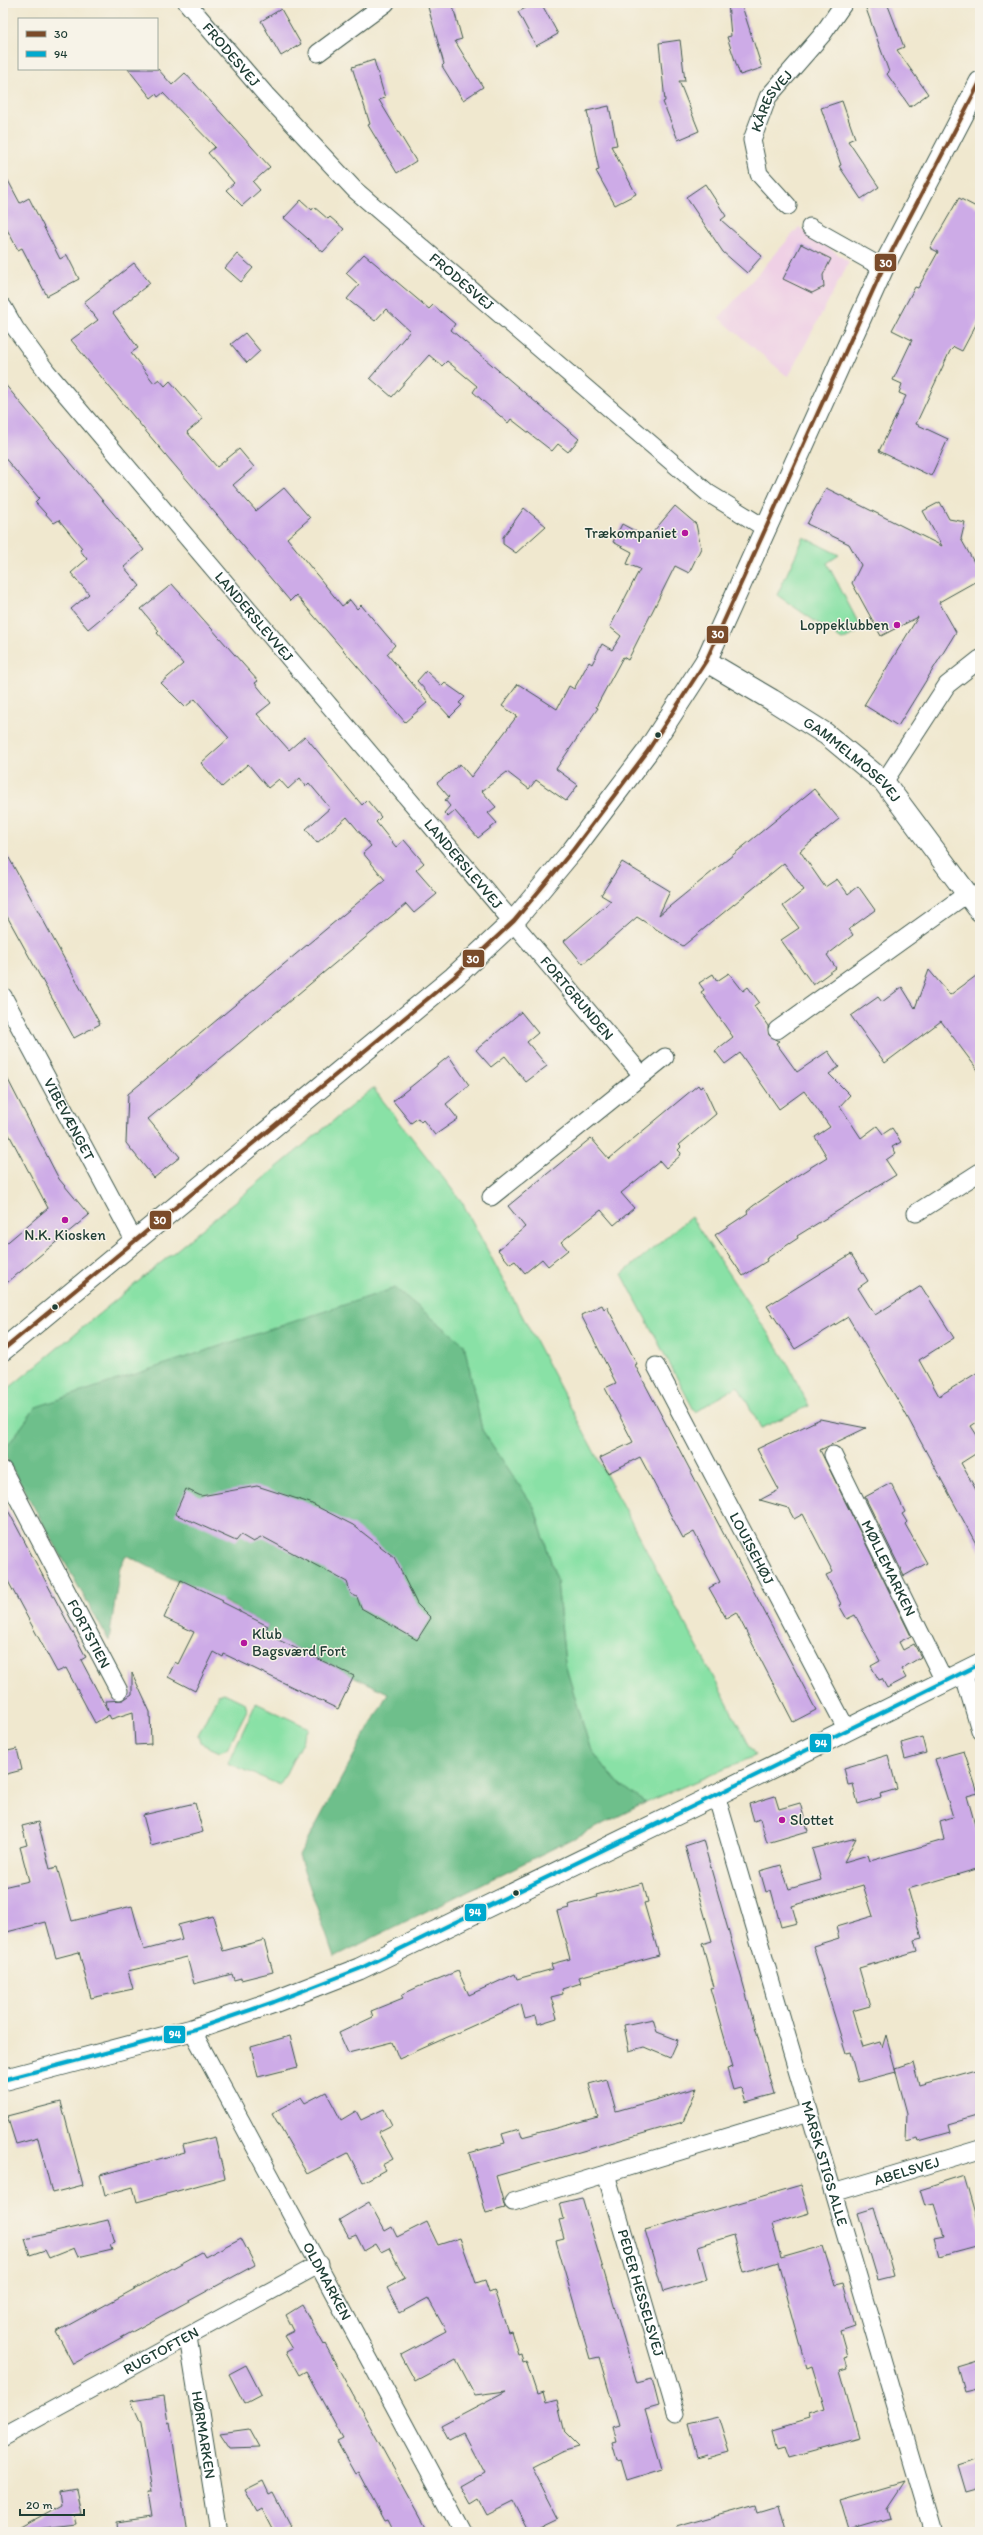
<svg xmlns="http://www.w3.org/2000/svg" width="983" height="2535" viewBox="0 0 983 2535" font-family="Itim,sans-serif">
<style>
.built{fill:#efd0e5}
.green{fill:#89e1a6;stroke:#548f6d}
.forest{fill:#6ebf8b;stroke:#467e60}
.building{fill:#cdabe7}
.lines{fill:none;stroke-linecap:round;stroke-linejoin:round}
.minor-casing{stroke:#3e574b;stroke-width:19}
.tertiary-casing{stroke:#3e574b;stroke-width:23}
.minor{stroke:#fff;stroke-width:17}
.tertiary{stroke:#fff;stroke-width:21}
.bus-1-casing{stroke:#f7f3e8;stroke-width:7}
.bus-2-casing{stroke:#f7f3e8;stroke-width:7}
.bus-1{stroke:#7a4b2a;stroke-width:4}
.bus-2{stroke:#00a9ce;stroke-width:4}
.poi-dot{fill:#b5179e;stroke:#f7f3e8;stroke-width:1.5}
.bus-dot{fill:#1f3d34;stroke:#f7f3e8;stroke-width:1.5}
.labels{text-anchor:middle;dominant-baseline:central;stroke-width:3;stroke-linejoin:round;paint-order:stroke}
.street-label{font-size:15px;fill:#1f3d34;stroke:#f7f3e8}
.poi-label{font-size:15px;fill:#1f3d34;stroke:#f7f3e8;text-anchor:end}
.line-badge{stroke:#f7f3e8;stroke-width:1.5}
.badge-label{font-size:11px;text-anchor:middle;font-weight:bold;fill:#fff}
</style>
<rect width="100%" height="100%" fill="#f7f3e8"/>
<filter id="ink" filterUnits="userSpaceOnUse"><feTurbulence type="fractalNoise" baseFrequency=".025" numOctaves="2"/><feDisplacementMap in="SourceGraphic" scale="8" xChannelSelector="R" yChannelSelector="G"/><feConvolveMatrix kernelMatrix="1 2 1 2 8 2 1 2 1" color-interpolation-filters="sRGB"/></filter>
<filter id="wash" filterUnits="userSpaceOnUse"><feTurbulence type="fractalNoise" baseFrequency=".012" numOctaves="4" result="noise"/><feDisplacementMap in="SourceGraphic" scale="16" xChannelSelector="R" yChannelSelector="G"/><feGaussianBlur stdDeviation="0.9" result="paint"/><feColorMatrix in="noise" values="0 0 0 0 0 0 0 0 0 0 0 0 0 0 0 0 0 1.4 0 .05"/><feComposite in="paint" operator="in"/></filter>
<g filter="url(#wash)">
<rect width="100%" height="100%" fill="#f0e8cf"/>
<path class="built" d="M799,227L849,262L788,377L719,318Z"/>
<g class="green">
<path d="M804,537L839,555L827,563L862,630L842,640L777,595Z"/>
<path d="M373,1088L462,1202L755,1756L645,1803L615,1780L590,1748L565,1664L557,1581L534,1507L482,1430L464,1344L36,1407L3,1452V1393Z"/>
<path d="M691,1217L785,1359L809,1406L761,1428L738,1386L695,1412L622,1274Z"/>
<path d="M224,1693L245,1703L247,1710L227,1749L220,1752L200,1743L198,1735L218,1695Z"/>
<path d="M256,1703L309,1728L280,1785L228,1763Z"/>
</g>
<path class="forest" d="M395,1288L464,1344L482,1430L534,1507L557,1581L565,1664L590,1748L615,1780L645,1803L334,1957L299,1856L388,1693L264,1633L268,1626L246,1615H238L240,1610L203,1591L202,1594L126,1555L120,1567L109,1641L3,1452L36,1407Z"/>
<g id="blocks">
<g class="building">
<path d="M443,3H452L462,39L455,41L483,87L463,100L442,66L444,64L428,7Z"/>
<path d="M535,3H541L558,34L536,46L518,12Z"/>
<path d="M728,3H741L762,68L740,75L727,37L731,36Z"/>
<path d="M864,3H887L904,47L897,50L928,94L910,107L887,74L889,72Z"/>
<path d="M281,9L301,44L281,56L261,21Z"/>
<path d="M680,40L685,81H679L699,131L678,140L663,102L665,101L659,43Z"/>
<path d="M374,60L385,98L379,100L416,161L397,173L368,125L370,124L352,67Z"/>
<path d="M128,69H158L172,85L185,73L270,167L253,182L260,190L242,206L226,190L234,183L208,153L215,147L163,93L158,97L156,94L151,98Z"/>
<path d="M842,101L855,138L848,141L879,187L861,199L839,166L841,165L821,108Z"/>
<path d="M609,106L617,145L611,146L636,194L615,205L596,171L599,170L587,111Z"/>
<path d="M3,171L20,203L29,198L60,259L67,255L79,279L47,296L22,248L18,250L3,222Z"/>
<path d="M705,184L726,216L721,220L762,256L747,273L723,252L686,197Z"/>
<path d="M959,198L980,209V317L962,351L954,347L950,351L916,424L948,439L931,476L879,451L906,396L899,393L902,384L893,380L912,340L892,330L915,287L918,288L938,252L930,248Z"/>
<path d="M301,200L312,210L314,207L328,219L330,217L344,229L323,252L284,218Z"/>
<path d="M801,244L831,259L823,275L824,287L812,293L783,279Z"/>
<path d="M237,254L253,268L241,282L225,268Z"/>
<path d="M364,254L429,309L433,305L455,324L451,330L579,439L568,452L558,444L552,451L511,419L508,423L473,392L477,386L447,361L442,366L429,355L392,397L370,378L410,331L386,309L375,321L347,299L359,285L346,273Z"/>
<path d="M134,263L150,283L113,313L138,348L131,353L154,383L159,379L165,386L170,381L203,419L187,432L217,467L239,449L254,467L233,485L256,511L284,488L310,518L287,538L342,606L350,600L357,609L361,605L395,645L387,654L428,702L405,722L296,595L290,601L143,428L71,340L98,320L84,302Z"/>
<path d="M245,333L260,351L247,363L231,344Z"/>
<path d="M3,382L144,550L124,567L140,586L88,629L71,609L89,594L71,573L87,559L80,550L82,548L59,520L54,523L35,502L39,498L3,456Z"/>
<path d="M826,488L942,546L923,511L940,502L949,519L965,522L961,539L980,573V579L939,602L956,632L898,726L864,705L918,617L881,636L852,583L861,565L849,544L807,524Z"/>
<path d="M675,506L696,524L701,548L689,573L675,566L628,660L623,657L596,707L598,708L556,769L578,785L566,801L536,780L529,789L507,772L482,791L496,807L488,813L497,823L478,838L455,811L448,817L444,813L450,806L445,800L449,797L437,783L460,764L471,777L517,716L502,706L518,684L557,709L569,686L574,689L589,662L592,664L602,644L612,650L621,636L610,627L640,569L627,564L632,552L613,542L622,524L648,538Z"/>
<path d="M524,508L546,526L516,553L503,544V537Z"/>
<path d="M172,584L258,681L255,683L271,703L257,714L289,750L305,736L362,805L367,800L381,817L376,822L396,847L404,840L424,863L416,870L437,894L414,913L406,904L148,1119L180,1157L154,1178L126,1143L128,1094L385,880L363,853L371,846L347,817L317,843L306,829L330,808L309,783L306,786L300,778L288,789L279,779L268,788L248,764L222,787L201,763L229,738L195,699L185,707L161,683L183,664L157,633L159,631L141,609Z"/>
<path d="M426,671L442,686L445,683L465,697L459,703L462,705L450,717L417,681Z"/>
<path d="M814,789L839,819L800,851L825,887L837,879L848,894L858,886L875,910L849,929L853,935L827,955L836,968L813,985L781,940L799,928L783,906L804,890L784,863L683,946L637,917L583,964L564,941L611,901L601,895L622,862L670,891L659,915Z"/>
<path d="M3,847L100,1024L74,1038L3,909Z"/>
<path d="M929,970L950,995L980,973V1073L941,1021L885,1063L851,1016L878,997L882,1002L902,987L915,1008Z"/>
<path d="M729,973L743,991L748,987L759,1002L754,1006L768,1026L769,1035L779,1041L776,1043L797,1072L828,1051L839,1067L829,1074L850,1095L840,1106L861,1138L877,1126L883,1134L892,1128L901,1142L892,1147L896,1153L886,1160L896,1175L797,1236L798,1238L766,1259L767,1261L743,1276L715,1235L748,1213L747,1211L753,1206L795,1177L827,1157L815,1137L830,1127L804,1091L779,1109L740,1053L725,1064L715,1051L733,1037L701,992L704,990L699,983L713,974L717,981Z"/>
<path d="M521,1012L538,1033L527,1042L547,1066L526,1082L505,1056L491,1067L476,1050Z"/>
<path d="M449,1056L469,1085L446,1104L458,1119L435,1135L423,1120L421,1122L418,1118L411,1123L393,1101Z"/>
<path d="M3,1070L59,1179L89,1215L3,1286V1246L48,1208L3,1123Z"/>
<path d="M698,1085L700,1088L703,1086L716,1114L679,1145L681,1147L678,1150L681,1153L680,1156L666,1168L660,1161L621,1193L634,1208L614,1225L601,1210L561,1242L568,1250L548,1266L542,1259L525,1273L515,1261L510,1264L498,1250L525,1227L508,1206L591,1138L609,1159Z"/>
<path d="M851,1254L868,1281L858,1288L875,1315L921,1286L954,1338L919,1360L939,1396L980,1371V1420L971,1426L980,1440V1451L961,1463L980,1497V1551L903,1409L848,1317L795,1349L767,1306Z"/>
<path d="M602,1305L604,1309L607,1307L637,1364L635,1365L816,1710L793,1722L736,1612L726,1618L709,1588L720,1582L694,1532L683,1538L640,1457L608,1473L600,1458L633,1442L605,1388L616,1383L581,1315Z"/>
<path d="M820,1419L866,1428L820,1450L911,1636L899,1642L903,1650L914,1644L921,1657L901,1669L906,1678L887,1688L882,1679L879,1680L871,1666L880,1661L855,1615L847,1619L839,1605L841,1604L826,1575L833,1572L803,1514L794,1519L788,1508L760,1500L779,1490L757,1449Z"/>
<path d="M891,1483L905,1512L902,1514L907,1522L905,1524L927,1563L904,1576L865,1497Z"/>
<path d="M257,1486L310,1503L353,1525L394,1557L417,1604L431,1618L417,1640L361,1608L357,1597L351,1594L347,1582L263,1537L253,1542L241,1535L236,1541L175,1514L186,1489L201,1496Z"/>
<path d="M3,1501L86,1657L81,1660L108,1711L106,1701L123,1700L132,1694V1673L150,1712L151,1744L135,1745L133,1712L111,1719L109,1715L95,1723L66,1668L57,1672L3,1572Z"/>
<path d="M181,1580L223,1600L222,1602L240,1611V1612L268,1626L264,1633L354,1676L338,1709L224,1654L223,1657L214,1652L195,1691L168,1677L175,1662L178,1664L194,1632L164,1618Z"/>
<path d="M922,1737L926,1753L905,1759L901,1743Z"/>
<path d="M17,1749L22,1770L3,1775V1752Z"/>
<path d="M964,1751L978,1793L967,1796L980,1842V1868L908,1889L922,1938L914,1940L917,1951L859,1968L870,2006L852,2011L863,2047L880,2042L882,2048L886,2035L896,2072L858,2082L850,2052L846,2053L813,1946L839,1938L836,1927L873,1916L863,1885L792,1906L797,1923L781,1927L771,1890L766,1892L760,1871L781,1865L789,1889L821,1880L812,1849L856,1838L844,1862L868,1855L870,1861L944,1840L940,1821L953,1817L935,1759Z"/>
<path d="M888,1755L897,1789L880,1794L881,1797L858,1804L853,1784L848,1785L844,1768Z"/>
<path d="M775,1796L779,1809L800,1803L808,1831L767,1843L760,1819L754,1821L749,1804Z"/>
<path d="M195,1803L203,1832L151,1846L143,1815Z"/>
<path d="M38,1822L50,1869L57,1867L72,1921L132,1906L144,1950L182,1940L178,1925L213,1916L223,1951L264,1940L273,1972L241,1980V1978L234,1980L232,1974L194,1984L187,1957L128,1971L133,1989L91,1998L79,1952L56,1958L46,1922L3,1933V1887L29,1881L20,1847L27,1845L22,1826Z"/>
<path d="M703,1840L774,2094L746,2102L742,2090L740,2088L733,2090L727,2069L733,2067L710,1988L714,1987L702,1944L712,1941L685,1846Z"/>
<path d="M643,1883L648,1902L644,1903L659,1955L579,1977L581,1983L562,1989L563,1994L551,1997L557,2018L538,2024L536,2016L525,2019L521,2004L399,2059L392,2042L348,2053L339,2033L373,2017L371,2011L403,1998L401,1995L418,1987L458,1971L469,1995L515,1974L517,1979L553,1969L551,1964L570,1959L557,1911L569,1908L568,1905L597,1897L596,1895Z"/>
<path d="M653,2019L657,2032L678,2040L670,2058L644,2047L629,2051L624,2025Z"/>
<path d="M290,2036L298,2067L258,2077L251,2047Z"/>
<path d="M913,2062L919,2085L980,2068V2115L949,2124L951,2132L919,2141L918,2138L906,2141L907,2113L895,2068Z"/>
<path d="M607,2079L616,2111L697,2088L683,2122L496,2176L505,2208L486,2213L469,2153L505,2143L502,2134L519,2129L522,2137L598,2117L589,2084Z"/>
<path d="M326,2092L341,2120L356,2111L361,2120L384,2109L392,2125L378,2132L393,2159L382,2165L385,2170L363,2182L348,2153L307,2174L272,2113L301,2097L305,2103Z"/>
<path d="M61,2102L83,2185L52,2193L38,2138L16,2144L7,2116Z"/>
<path d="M215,2137L225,2178L137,2202L133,2187L105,2195L100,2175L185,2152L183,2145Z"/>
<path d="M964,2176L980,2232V2245L939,2256L934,2238L944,2236L934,2204L925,2206L920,2190Z"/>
<path d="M801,2185L809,2213L772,2224L781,2258L823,2246L835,2285L843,2283L855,2326L840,2331L847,2356L844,2357L847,2368L840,2370L859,2438L789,2457L785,2446L778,2448L773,2430L810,2419L809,2414L825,2409L812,2366L807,2368L778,2262L744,2273L734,2235L698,2246L707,2279L663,2292L645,2230Z"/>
<path d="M582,2198L637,2383L652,2379L659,2406L645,2410L662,2469L627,2480L621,2460L617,2461L612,2443L616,2442L612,2427L619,2425L599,2357L590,2359L556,2241L564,2239L559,2220L564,2219L560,2203Z"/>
<path d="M369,2202L385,2231L392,2227L397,2237L427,2222L438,2245L460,2238L476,2283L485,2280L489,2292L494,2290L508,2332L511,2331L518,2354L521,2353L523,2362L526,2361L537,2394L543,2392L546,2403L557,2400L565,2433L579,2447L561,2452L532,2467L558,2518L529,2532L513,2501L487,2514L479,2499L471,2504L461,2486L484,2473L463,2433L449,2440L441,2425L506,2391L475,2395L456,2359L415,2381L401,2355L446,2331L428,2298L400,2313L387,2288L405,2278L389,2248L381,2252L376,2244L364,2251L356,2235L349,2238L339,2220Z"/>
<path d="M874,2208L894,2276L878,2280L858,2213Z"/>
<path d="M108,2220L115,2242L110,2244L112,2249L78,2257L74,2248L49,2258L45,2250L30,2255L25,2239Z"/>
<path d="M241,2238L255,2265L73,2364L56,2332L202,2252L205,2257Z"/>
<path d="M302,2305L324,2345L325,2344L428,2532H393L387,2520L384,2521L358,2472L355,2474L337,2442L343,2439L306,2371L299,2375L286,2352L292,2349L284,2336L294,2331L286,2315Z"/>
<path d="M980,2360V2388L964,2392L957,2367Z"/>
<path d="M246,2365L261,2394L244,2403L229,2374Z"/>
<path d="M164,2396L168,2423L170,2422L187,2532H117L116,2522L152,2517L148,2492H152L141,2423L131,2401Z"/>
<path d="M718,2417L729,2452L708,2458L707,2455L697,2458L688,2424Z"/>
<path d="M249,2429L259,2447L230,2448L220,2433Z"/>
<path d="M980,2458V2488L966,2492L958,2465Z"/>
<path d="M263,2481L269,2494L273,2492L291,2527L280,2532H274L262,2509L257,2512L245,2490Z"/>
<path d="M905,2481L887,2508L890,2518L849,2530L840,2500Z"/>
<path d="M76,2489L81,2513L74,2514L76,2524L12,2532L61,2505L59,2492Z"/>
<path d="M756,2505L758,2512L778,2506L785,2532H677L676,2527Z"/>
</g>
</g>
</g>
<g filter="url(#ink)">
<use href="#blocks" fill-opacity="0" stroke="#3e574b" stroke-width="1"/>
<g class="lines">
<g class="minor-casing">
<g id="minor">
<path id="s1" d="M187,3L266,95L355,190L708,493L765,528"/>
<path d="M318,53L386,3"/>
<path id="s2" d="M788,206L759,174L752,140L768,97L822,35L844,3"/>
<path d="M810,227L883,268"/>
<path id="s3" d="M3,307L15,328L47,372L642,1075"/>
<path d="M884,782L947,685L980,659"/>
<path id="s4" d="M3,996L135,1242"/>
<path d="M777,1030L968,893"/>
<path d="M491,1197L665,1057"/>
<path d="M916,1213L980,1172"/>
<path id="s5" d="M656,1366L847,1730"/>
<path id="s6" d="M833,1455L944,1681"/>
<path id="s7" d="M3,1470L119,1691"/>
<path d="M963,1672L980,1730"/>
<path id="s8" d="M716,1795L933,2532"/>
<path id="s9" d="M192,2030L462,2532"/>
<path id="s10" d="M606,2174L676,2413"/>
<path id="s11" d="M833,2193L980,2149"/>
<path d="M513,2202L809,2112"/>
<path id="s12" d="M188,2337L219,2532"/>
<path id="s13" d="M3,2437L320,2264"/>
</g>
</g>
<g class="tertiary-casing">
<g id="tertiary">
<path id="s14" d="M706,661L772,700L826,734L884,782L980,911"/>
<path d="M3,1350L454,977L514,921L573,850L647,752L706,661L883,268L980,82"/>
<path d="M3,2080L192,2030L274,2002L359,1969L716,1795L980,1664"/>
</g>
</g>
<use href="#minor" class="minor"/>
<use href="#tertiary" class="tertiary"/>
<g class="bus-1-casing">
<path id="bus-1" d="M3,1350L454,977L514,921L573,850L647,752L706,661L883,268L980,82"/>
</g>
<g class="bus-2-casing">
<path id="bus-2" d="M3,2080L192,2030L274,2002L359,1969L716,1795L980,1664"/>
</g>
<use href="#bus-1" class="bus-1"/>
<use href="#bus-2" class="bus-2"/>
</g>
</g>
<g class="poi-dot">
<circle cx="685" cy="533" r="4"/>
<circle cx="897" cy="625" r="4"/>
<circle cx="65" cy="1220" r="4"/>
<circle cx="244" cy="1643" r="4"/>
<circle cx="782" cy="1820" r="4"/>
</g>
<g class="bus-dot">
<circle cx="658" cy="735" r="3.5"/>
<circle cx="55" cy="1307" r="3.5"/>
<circle cx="516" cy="1893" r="3.5"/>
</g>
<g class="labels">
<g class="street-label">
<text stroke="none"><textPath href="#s1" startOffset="68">FRODESVEJ</textPath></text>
<text stroke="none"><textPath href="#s2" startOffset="122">KÅRESVEJ</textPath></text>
<text stroke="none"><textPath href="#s1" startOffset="392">FRODESVEJ</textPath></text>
<text stroke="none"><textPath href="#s3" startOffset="399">LANDERSLEVVEJ</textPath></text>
<text stroke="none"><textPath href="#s14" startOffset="177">GAMMELMOSEVEJ</textPath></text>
<text stroke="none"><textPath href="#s3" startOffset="723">LANDERSLEVVEJ</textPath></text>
<text stroke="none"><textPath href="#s3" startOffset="899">FORTGRUNDEN</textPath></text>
<text stroke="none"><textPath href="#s4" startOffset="140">VIBEVÆNGET</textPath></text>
<text stroke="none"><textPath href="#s5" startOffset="206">LOUISEHØJ</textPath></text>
<text stroke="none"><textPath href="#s6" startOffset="126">MØLLEMARKEN</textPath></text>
<text stroke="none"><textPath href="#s7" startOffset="185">FORTSTIEN</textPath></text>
<text stroke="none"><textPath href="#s8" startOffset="384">MARSK STIGS ALLE</textPath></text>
<text stroke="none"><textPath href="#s11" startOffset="77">ABELSVEJ</textPath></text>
<text stroke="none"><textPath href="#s9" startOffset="285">OLDMARKEN</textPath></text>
<text stroke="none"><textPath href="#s10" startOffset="124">PEDER HESSELSVEJ</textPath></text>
<text stroke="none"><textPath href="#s13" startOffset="180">RUGTOFTEN</textPath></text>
<text stroke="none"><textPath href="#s12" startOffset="99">HØRMARKEN</textPath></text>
</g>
<g class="poi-label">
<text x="677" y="533">Trækompaniet</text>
<text x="889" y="625">Loppeklubben</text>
<text x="65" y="1235" text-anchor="middle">N.K. Kiosken</text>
<text x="252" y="1634" text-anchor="start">Klub<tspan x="252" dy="17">Bagsværd Fort</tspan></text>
<text x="790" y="1820" text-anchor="start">Slottet</text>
</g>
</g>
<g class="line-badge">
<rect x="874" y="253" width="23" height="19" rx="4" fill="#7a4b2a"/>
<rect x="706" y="625" width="23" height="19" rx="4" fill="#7a4b2a"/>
<rect x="462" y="949" width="23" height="19" rx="4" fill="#7a4b2a"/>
<rect x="149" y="1210" width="23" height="20" rx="4" fill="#7a4b2a"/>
<rect x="809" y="1733" width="23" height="20" rx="4" fill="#00a9ce"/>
<rect x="464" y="1903" width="23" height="19" rx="4" fill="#00a9ce"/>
<rect x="163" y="2025" width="23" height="19" rx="4" fill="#00a9ce"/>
</g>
<g class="badge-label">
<text x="886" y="267">30</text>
<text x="718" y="638">30</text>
<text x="473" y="963">30</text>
<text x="160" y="1224">30</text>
<text x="821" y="1747">94</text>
<text x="475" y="1916">94</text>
<text x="175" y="2038">94</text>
</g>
<rect width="983" height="2535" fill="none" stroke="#f7f3e8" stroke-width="16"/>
<rect x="18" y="18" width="140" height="52" fill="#f7f3e8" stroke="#a1aaa0"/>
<rect x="26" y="31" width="20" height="6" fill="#7a4b2a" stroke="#a1aaa0"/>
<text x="54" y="38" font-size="12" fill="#1f3d34">30</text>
<rect x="26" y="51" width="20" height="6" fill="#00a9ce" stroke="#a1aaa0"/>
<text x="54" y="58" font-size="12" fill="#1f3d34">94</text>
<path d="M20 2509v6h64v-6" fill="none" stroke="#1f3d34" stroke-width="2"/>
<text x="26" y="2509" font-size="12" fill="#1f3d34" stroke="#f7f3e8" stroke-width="3" paint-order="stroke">20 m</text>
</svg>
